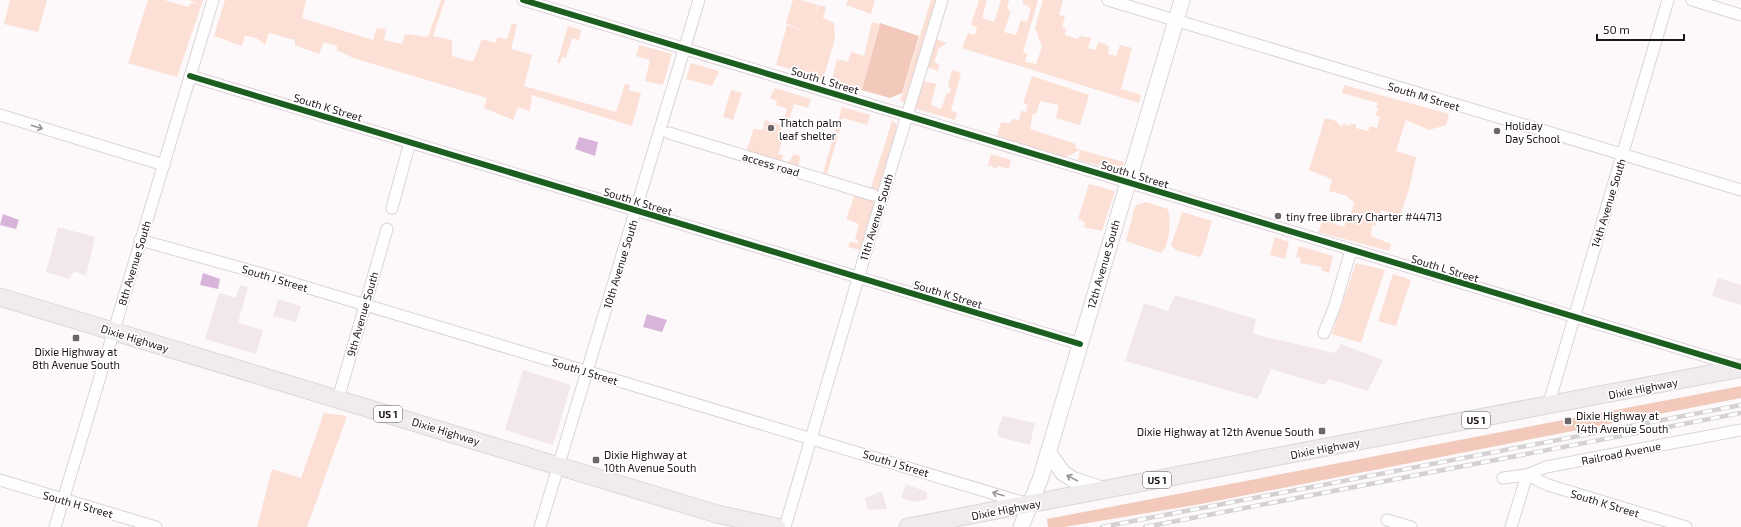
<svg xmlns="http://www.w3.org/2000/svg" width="1741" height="527" viewBox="0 0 1741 527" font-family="'Exo 2',sans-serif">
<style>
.built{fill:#f2e8ea}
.green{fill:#fcdfd5}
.forest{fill:#f2c9ba}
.water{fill:#d9b4da}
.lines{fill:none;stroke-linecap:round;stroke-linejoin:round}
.street-casing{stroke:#dbd4d6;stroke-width:13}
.secondary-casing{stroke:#dbd4d6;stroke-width:17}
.primary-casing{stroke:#dad7d8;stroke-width:19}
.street{stroke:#fffefe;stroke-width:11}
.secondary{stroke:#fffefe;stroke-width:15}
.primary{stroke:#f0ebee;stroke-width:17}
.rail-casing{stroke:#d3d1d2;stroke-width:4.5}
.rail{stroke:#fff;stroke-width:3;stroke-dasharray:9;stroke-linecap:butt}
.cycleway-casing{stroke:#fff;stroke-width:8}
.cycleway{stroke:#1b5e20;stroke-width:6}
.oneway{stroke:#9a9596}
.poi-dot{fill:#6d6567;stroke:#fff;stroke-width:1.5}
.labels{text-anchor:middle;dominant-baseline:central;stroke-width:3.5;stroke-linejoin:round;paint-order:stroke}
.shield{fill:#fff;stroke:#625b5d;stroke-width:1}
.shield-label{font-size:10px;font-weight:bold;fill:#1f1518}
.street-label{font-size:11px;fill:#1f1518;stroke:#fff}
.poi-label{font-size:11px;fill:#1f1518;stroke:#fff;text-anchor:start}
</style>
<rect width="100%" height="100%" fill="#fdf9fa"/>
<g class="built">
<path d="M58,227L95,237L86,276L74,271L69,279L46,272Z"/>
<path d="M1718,278L1741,285V305L1712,296Z"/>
<path d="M240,285L248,287L238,323L263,330L256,354L205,339L219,293L236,298Z"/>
<path d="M1175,295L1256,319L1253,334L1335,353L1341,344L1383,360L1368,391L1329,379L1324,385L1271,369L1258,399L1125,361L1144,303L1168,311Z"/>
<path d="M278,299L301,306L296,322L273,316Z"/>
<path d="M523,370L571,385L553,445L505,430Z"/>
<path d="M1003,416L1035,423L1030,445L999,437L997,432Z"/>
<path d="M906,484L927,492V499L915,502L901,498Z"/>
<path d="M882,491L887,509L868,510L865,498Z"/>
</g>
<g class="green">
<path d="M10,0H47L38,32L4,24Z"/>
<path d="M148,0H164L188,7L191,3L198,4L189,0H203L177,77L128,63Z"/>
<path d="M225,0H306L302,18L373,40L377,28L386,29L384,40L402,44L405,34L428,37L441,0H445L433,36L452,40V56L473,62L482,39L495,43L498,37L507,39L512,23L517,25L511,49L532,55L524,86L616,112L625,84L630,85L629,90L641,93L632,126L532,95L530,111L518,107L513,120L484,108L487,98L353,58L337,50V46L324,42L319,54L295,45V40L269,33L265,45C260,39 253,36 245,36L242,46L214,36Z"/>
<path d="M793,0H801L818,5L815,16L819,5L826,7L823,18L834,23L835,39L823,79L776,65L787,25L804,31L786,23Z"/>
<path d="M848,0H875L871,14L846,5Z"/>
<path d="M931,0H937L906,103L900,101Z"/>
<path d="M979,0H987L982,18L994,22L1001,0H1009L1007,9L1011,11L1004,32L1016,35L1021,20L1027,22L1031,8L1028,7V5H1023V0H1038L1023,52L1027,54L1025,62L1036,64L1042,47L1035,28L1043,0H1063L1059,15L1065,16L1062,27L1066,29L1065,35L1078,39V42L1079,36L1091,38L1088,48L1095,50L1099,42L1109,46L1108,54L1116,56L1120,45L1132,48L1121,89L1141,95L1139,103L962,48L968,33L975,35L977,27L971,25Z"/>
<path d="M872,22L879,24L862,90L832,80L837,59L848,62L851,52L864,56Z"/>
<path d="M568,26L581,30L579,40L572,38L566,58L562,57L560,63H557Z"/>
<path d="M935,39L947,43L939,48L934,62L939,64L938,71L926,67Z"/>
<path d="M639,45L672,54L663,85L645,81L650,60L636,56Z"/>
<path d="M691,63L719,71L712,86L686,79Z"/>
<path d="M952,70L961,73L951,110L957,113L955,120L916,109L915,106L923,81L936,84L931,105L941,109L947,93H950L951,88L948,87Z"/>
<path d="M1032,76L1089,95L1080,125L1056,118L1059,105L1040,101L1036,114L1033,113L1030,129L1076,144L1075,148L1081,150L1124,162L1122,169L1117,170L1078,160L1080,150L1064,158L996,140L1001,122L1009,124L1012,119L1019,120L1021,111L1026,112L1028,105L1023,103Z"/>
<path d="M1344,85L1449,114L1446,125L1429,130L1406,120L1396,151L1416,157L1409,189L1400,215L1381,210L1375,226L1372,225L1371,236L1391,244L1389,251L1318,232L1323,220L1344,227L1355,203L1348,198V196L1329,191L1332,179L1309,170L1325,118L1336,121L1341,127L1343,124L1350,126L1351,123L1356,125V128L1368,131L1370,126L1377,128L1380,117L1375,115L1379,108L1376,107L1378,103L1342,93Z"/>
<path d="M775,88L811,99L808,108L794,104L786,128L782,127L781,133L784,134L778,154L783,155L782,160L789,162L794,154L800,156L798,169L822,176L842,107L870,115L867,125L843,118L827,174L849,181V183L871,188L892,121L897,124L896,133L860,250L848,247L850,242L858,243V240L855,239L859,224L846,219L855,194L693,142L695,134L746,151L754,129L763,130L765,120L781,125V127L787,109L776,105L777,101L770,98Z"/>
<path d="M731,90L742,93L733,120L723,117Z"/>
<path d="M991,154L1011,160L1009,169L999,166L994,169L992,166H988Z"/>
<path d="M1089,184L1115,191L1102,231L1084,227L1085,222L1078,219Z"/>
<path d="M1146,202L1168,209C1171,220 1170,245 1161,253L1126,241L1135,206Z"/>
<path d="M1182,212L1212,221L1202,254L1199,257L1176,250L1171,246Z"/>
<path d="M1275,237L1289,242L1285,259L1270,255Z"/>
<path d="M1299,246L1333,256L1329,273L1321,270L1322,267L1300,263L1301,258L1296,257Z"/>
<path d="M1356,263L1385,270L1361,343L1332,334Z"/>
<path d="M1393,274L1411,280L1396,326L1378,321Z"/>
<path d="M324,413L347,416L307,527H257L272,469L301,478Z"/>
</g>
<g class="forest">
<path d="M880,23L919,36L902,93L890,98L862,90Z"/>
<path d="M1741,386V398L1201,504L1064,527H1048L1047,519Z"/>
</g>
<g class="water">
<path d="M579,137L598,142L595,156L575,149Z"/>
<path d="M3,214L19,220L16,229L0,225Z"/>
<path d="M203,273L220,279L218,289L200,285Z"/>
<path d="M647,314L667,320L662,332L643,327Z"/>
</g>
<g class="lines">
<g class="street-casing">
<g id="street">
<path d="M523,0L1738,366"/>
<path d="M1108,0L1741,190"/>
<path d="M1692,0L1741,15"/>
<path d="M190,76L1080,344"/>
<path d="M0,115L164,165"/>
<path d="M669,133L873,195"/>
<path d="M392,208L410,142"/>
<path d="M140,240L259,273L1025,503"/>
<path d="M1324,333L1334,308L1351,250"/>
<path d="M338,399L387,229"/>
<path d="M1548,406L1668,0"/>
<path d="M1503,478L1527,475L1546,467L1741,430"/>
<path d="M0,480L156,527"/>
<path d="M1387,520L1411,527"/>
<path d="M55,527L213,0"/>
<path d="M540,527L699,0"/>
<path d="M785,527L872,231L942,0"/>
<path d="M1511,527L1527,475L1548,485L1686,527"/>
</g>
</g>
<g class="secondary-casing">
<g id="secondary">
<path d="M1048,452L1063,473L1074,480L1105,490"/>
<path d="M1021,527L1041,477L1182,0"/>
</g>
</g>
<g class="primary-casing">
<g id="primary">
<path d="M0,297L717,514L777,527"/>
<path d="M908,527L1741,368"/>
</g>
</g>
<use href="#street" class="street"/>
<use href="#secondary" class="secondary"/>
<use href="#primary" class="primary"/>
<g class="rail-casing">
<g id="rail">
<path d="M1102,527L1741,405"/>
<path d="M1145,527L1741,413"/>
</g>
</g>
<use href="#rail" class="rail"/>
<g class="cycleway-casing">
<g id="cycleway">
<path d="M523,0L1741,367"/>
<path d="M190,76L1080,344"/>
</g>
</g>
<use href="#cycleway" class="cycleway"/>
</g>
<defs><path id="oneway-shaft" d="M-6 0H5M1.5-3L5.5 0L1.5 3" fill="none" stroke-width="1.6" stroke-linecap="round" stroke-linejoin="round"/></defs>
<g class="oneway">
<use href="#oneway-shaft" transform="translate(37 127) rotate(17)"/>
<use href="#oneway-shaft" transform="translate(1072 478) rotate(-152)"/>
<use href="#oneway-shaft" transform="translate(998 494) rotate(-163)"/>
</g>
<g class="poi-dot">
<circle cx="771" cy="128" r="4"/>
<circle cx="1497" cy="131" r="4"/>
<circle cx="1278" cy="216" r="4"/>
<rect x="72" y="334" width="8" height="8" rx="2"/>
<rect x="1564" y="417" width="8" height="8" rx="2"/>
<rect x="1318" y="427" width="8" height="8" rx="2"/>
<rect x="592" y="456" width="8" height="8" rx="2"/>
</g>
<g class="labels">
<g class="shield">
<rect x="374" y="406" width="28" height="16" rx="3"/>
<rect x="1462" y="412" width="28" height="16" rx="3"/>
<rect x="1143" y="472" width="28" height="16" rx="3"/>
</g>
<g class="shield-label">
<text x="388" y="414">US 1</text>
<text x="1476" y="420">US 1</text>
<text x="1157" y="480">US 1</text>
</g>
<g class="street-label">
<text transform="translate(825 80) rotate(17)">South L Street</text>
<text transform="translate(1424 96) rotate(17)">South M Street</text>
<text transform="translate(328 107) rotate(17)">South K Street</text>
<text transform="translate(771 164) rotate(17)">access road</text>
<text transform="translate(1135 174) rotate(17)">South L Street</text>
<text transform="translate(638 201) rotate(17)">South K Street</text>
<text transform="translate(1608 203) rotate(-73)">14th Avenue South</text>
<text transform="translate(876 217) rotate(-73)">11th Avenue South</text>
<text transform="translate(134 263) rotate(-73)">8th Avenue South</text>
<text transform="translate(620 264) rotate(-73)">10th Avenue South</text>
<text transform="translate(1103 264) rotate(-74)">12th Avenue South</text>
<text transform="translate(1445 268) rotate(17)">South L Street</text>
<text transform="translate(275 278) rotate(17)">South J Street</text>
<text transform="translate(948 294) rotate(17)">South K Street</text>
<text transform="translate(362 314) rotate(-74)">9th Avenue South</text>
<text transform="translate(135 338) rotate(17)">Dixie Highway</text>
<text transform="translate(585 371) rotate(17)">South J Street</text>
<text transform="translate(1643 388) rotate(-11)">Dixie Highway</text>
<text transform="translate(446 431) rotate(17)">Dixie Highway</text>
<text transform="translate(1325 448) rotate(-11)">Dixie Highway</text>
<text transform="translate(1621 453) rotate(-11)">Railroad Avenue</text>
<text transform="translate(896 463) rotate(17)">South J Street</text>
<text transform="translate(1605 503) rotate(17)">South K Street</text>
<text transform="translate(78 504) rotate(16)">South H Street</text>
<text transform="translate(1006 509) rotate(-11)">Dixie Highway</text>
</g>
<g class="poi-label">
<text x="779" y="122">Thatch palm<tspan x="779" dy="13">leaf shelter</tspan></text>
<text x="1505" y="125">Holiday<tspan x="1505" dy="13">Day School</tspan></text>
<text x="1286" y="216">tiny free library Charter #44713</text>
<text x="76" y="351" text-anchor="middle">Dixie Highway at<tspan x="76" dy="13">8th Avenue South</tspan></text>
<text x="1576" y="415">Dixie Highway at<tspan x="1576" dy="13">14th Avenue South</tspan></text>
<text x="1314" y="431" text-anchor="end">Dixie Highway at 12th Avenue South</text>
<text x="604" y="454">Dixie Highway at<tspan x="604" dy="13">10th Avenue South</tspan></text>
</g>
</g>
<path d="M1597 34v6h87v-6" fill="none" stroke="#1f1518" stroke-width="2"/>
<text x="1603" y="34" font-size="12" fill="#1f1518" stroke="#ffffff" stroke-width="3" paint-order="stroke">50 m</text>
</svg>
